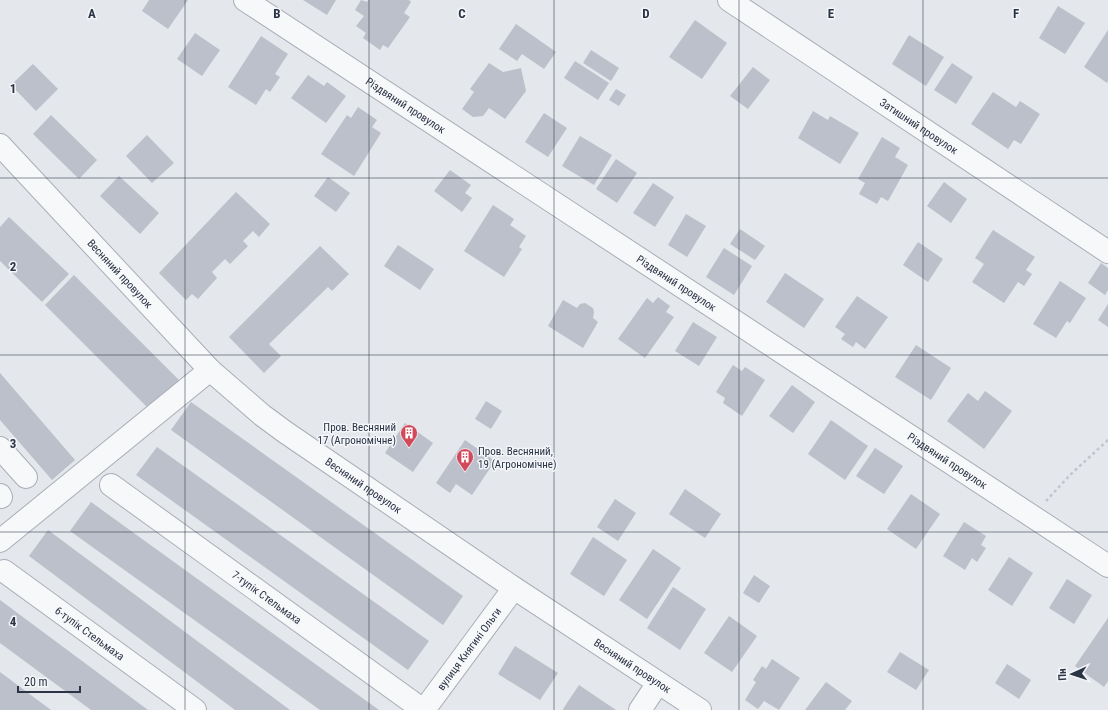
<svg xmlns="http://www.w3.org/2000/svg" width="1108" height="710" viewBox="0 0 1108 710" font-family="'Roboto Condensed',sans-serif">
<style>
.building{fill:#bbc0ca}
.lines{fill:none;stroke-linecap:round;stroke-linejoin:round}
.minor-casing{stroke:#a9aeb7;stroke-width:24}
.path{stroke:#c2c5cb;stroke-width:2.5;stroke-dasharray:3 3;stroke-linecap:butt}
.minor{stroke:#f7f8fa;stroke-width:22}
.grid{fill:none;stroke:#2b3445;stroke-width:1;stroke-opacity:0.55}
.labels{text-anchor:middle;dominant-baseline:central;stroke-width:3;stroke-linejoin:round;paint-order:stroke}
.street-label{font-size:11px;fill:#2b3445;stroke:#f4f6f9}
.poi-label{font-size:11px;fill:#2b3445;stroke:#f4f6f9;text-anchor:end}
.grid-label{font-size:13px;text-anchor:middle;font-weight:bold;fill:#2b3445;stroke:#f4f6f9;stroke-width:3;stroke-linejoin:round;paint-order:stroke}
</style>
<rect width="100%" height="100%" fill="#e4e7ec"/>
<g class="building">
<path d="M149,0H188L168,29L142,11Z"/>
<path d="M303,0H336L327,15Z"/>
<path d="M361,0L367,2L368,0H409L411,2L404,13L410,17L388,48L383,45L380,50L363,38L366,33L356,26L364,16L355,10Z"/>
<path d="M1058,6L1085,23L1065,54L1039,38Z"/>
<path d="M695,20L727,43L702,79L669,57Z"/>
<path d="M516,24L556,52L544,69L522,54L517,61L499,49Z"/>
<path d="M1108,30V81L1107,83L1084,67Z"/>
<path d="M195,33L220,50L202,76L177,59Z"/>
<path d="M909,35L944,57L926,86L892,64Z"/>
<path d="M261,36L288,54L275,74L280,77L270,92L266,89L256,105L228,87Z"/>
<path d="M591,50L619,68L611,81L583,63Z"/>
<path d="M575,61L609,83L598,100L564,78Z"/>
<path d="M489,63L503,72L521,68L526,91L505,119L489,108L483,116L473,117L462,109L474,92L470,89Z"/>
<path d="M952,63L973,77L956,104L934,90Z"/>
<path d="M33,64L58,89L36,111L11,85Z"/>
<path d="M753,67L770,80L748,109L730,96Z"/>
<path d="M308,75L324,86L327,82L346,96L326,123L291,98Z"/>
<path d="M616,89L626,95L619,106L609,100Z"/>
<path d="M993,92L1016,107L1020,101L1040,114L1021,144L1014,140L1008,149L971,124Z"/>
<path d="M358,107L377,120L372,127L381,133L354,176L321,154L347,115L351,118Z"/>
<path d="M813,111L828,120L830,116L859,133L840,164L798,138Z"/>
<path d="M544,113L567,128L548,157L525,142Z"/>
<path d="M51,115L97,160L79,179L33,134Z"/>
<path d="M147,135L174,163L152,183L126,156Z"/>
<path d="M580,136L612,155L594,185L562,166Z"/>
<path d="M882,137L900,148L895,157L908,165L888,201L881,197L877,204L859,194L865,183L858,179Z"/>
<path d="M616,159L637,173L617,203L596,189Z"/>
<path d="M450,170L471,185L465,193L472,198L462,212L434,191Z"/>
<path d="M119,176L159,213L140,234L100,196Z"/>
<path d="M328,177L350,193L336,212L314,196Z"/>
<path d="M944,182L967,199L951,223L927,206Z"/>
<path d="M653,183L674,197L655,227L633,213Z"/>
<path d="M236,192L270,224L259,237L253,231L243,241L248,246L230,264L225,259L212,272L217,278L198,299L192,294L186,300L159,273Z"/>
<path d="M493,205L514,219L510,225L526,236L519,247L522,249L504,277L464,251Z"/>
<path d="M686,214L706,226L687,257L668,245Z"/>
<path d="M9,217L69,274L42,302L0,261V227Z"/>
<path d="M740,229L765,246L755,260L730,244Z"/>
<path d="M993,230L1035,257L1026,270L1032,274L1024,286L1018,282L1004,303L972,282L984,264L975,258Z"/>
<path d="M918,242L943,259L928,282L903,265Z"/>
<path d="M398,245L434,269L420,290L384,266Z"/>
<path d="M320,246L349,274L332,291L328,287L269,344L281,356L264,373L229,337Z"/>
<path d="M724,248L752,266L734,295L706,277Z"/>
<path d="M1101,263L1108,268V290L1105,295L1088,283Z"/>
<path d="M785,273L824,299L804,328L766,302Z"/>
<path d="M74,275L180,381L150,410L45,305Z"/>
<path d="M1060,281L1086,298L1070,323L1067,321L1056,338L1033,324Z"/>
<path d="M857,296L888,317L865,349L856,342L853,347L841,339L845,334L835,327Z"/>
<path d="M658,297L670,306L666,312L674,317L645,358L618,339L647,298L653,303Z"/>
<path d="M563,300L577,308L580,304L585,303L593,308L594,312L593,318L598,322L583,348L548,326Z"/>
<path d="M1108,304V327L1098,320Z"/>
<path d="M693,322L717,337L699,366L675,351Z"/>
<path d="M916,345L951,368L931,400L895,377Z"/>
<path d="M733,365L742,371L745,367L765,380L742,416L723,403L725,398L716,392Z"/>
<path d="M0,373L75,460L52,480L0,420Z"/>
<path d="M792,385L815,402L793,433L769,416Z"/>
<path d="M985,391L1012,411L984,449L947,421L968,393L978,401Z"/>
<path d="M486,401L502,411L491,429L475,419Z"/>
<path d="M191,402L463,596L443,625L171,430Z"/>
<path d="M831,420L868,446L845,480L808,454Z"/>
<path d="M405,423L433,443L413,472L385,453Z"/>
<path d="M465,440L495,461L472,495L456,484L450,493L436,483Z"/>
<path d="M157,447L429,641L408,670L136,475Z"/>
<path d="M875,448L903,466L884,494L856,476Z"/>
<path d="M685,489L721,514L705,538L669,514Z"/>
<path d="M911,494L940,514L916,549L887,529Z"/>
<path d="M615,499L636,513L618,541L597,527Z"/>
<path d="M91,502L379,710H320L70,531Z"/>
<path d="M964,522L986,536L981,545L986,548L977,562L972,558L965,570L943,556Z"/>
<path d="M48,530L290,710H235L29,556Z"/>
<path d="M593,537L627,560L604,596L570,574Z"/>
<path d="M653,549L681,568L647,619L619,600Z"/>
<path d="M1009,557L1033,573L1012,606L988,590Z"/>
<path d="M754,575L770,586L759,603L743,593Z"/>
<path d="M1067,579L1092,595L1074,624L1049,608Z"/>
<path d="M673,587L706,609L680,650L647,628Z"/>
<path d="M0,600L148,710H91L0,643Z"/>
<path d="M729,616L757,636L732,672L704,653Z"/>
<path d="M1108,618V681L1104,687L1075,666Z"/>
<path d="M515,646L558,673L540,700L498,674Z"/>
<path d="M900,652L929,670L916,690L887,672Z"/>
<path d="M772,659L800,678L779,710L764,701L758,709L745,700L756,682L753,680L762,666L766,669Z"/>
<path d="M1007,664L1031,680L1019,699L995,683Z"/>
<path d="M0,672L51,710H0Z"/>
<path d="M826,682L852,701L845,710H805Z"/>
<path d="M579,685L616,710H564L563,709Z"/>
</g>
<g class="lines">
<g class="minor-casing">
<g id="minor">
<path id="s1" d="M245,0L1108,566"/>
<path id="s2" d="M729,0L1108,252"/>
<path id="s3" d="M0,145L210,370L262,415L285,432L514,588L700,710"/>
<path d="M0,448L26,477"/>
<path id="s4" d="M111,485L423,710"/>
<path d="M0,495L1,497"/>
<path d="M0,541L210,370"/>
<path id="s5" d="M4,571L195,710"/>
<path id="s6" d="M424,710L514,588"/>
<path d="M640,710L658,683"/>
</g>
</g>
<path class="path" d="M1046,501L1070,475L1108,440"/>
<use href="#minor" class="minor"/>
</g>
<path class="grid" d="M185,0V710M369,0V710M554,0V710M739,0V710M923,0V710M0,178H1108M0,355H1108M0,532H1108"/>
<defs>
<g id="building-pin" transform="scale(0.9)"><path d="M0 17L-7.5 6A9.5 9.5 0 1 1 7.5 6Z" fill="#d1495b" stroke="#f4f6f9"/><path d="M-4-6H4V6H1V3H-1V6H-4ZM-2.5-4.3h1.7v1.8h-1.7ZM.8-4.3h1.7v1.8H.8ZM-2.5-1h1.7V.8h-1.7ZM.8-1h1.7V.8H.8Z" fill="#fff"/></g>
</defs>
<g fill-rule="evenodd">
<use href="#building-pin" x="409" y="433"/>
<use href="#building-pin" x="465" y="457"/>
</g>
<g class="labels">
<g class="street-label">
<text stroke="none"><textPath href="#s1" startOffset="192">Різдвяний провулок</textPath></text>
<text stroke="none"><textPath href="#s2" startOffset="228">Затишний провулок</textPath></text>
<text stroke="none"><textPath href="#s3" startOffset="176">Весняний провулок</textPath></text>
<text stroke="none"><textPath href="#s1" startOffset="516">Різдвяний провулок</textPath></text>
<text stroke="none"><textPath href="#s1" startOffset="840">Різдвяний провулок</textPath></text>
<text stroke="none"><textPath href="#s3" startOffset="500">Весняний провулок</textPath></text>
<text stroke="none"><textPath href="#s4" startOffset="192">7-тупік Стельмаха</textPath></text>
<text stroke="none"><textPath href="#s5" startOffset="106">6-тупік Стельмаха</textPath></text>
<text stroke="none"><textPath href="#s6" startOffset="76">вулиця Княгині Ольги</textPath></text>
<text stroke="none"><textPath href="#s3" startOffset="824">Весняний провулок</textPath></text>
</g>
<g class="poi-label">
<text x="396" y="427">Пров. Весняний<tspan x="396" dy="13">17 (Агрономічне)</tspan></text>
<text x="478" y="451" text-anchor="start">Пров. Весняний,<tspan x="478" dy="13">19 (Агрономічне)</tspan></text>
</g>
</g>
<g class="grid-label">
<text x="92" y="18">A</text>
<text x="277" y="18">B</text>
<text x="462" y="18">C</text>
<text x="646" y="18">D</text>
<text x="831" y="18">E</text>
<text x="1016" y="18">F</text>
<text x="13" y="93">1</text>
<text x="13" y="271">2</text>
<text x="13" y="448">3</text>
<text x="13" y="626">4</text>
</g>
<g transform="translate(1072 674) rotate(267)" stroke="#f4f6f9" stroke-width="3" paint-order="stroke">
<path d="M0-3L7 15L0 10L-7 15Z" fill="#2b3445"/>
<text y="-6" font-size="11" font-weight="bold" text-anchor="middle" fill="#2b3445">Пн</text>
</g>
<path d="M18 686v6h62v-6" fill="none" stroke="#2b3445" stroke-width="2"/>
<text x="24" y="686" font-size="12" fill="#2b3445" stroke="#f4f6f9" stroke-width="3" paint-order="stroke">20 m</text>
</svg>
